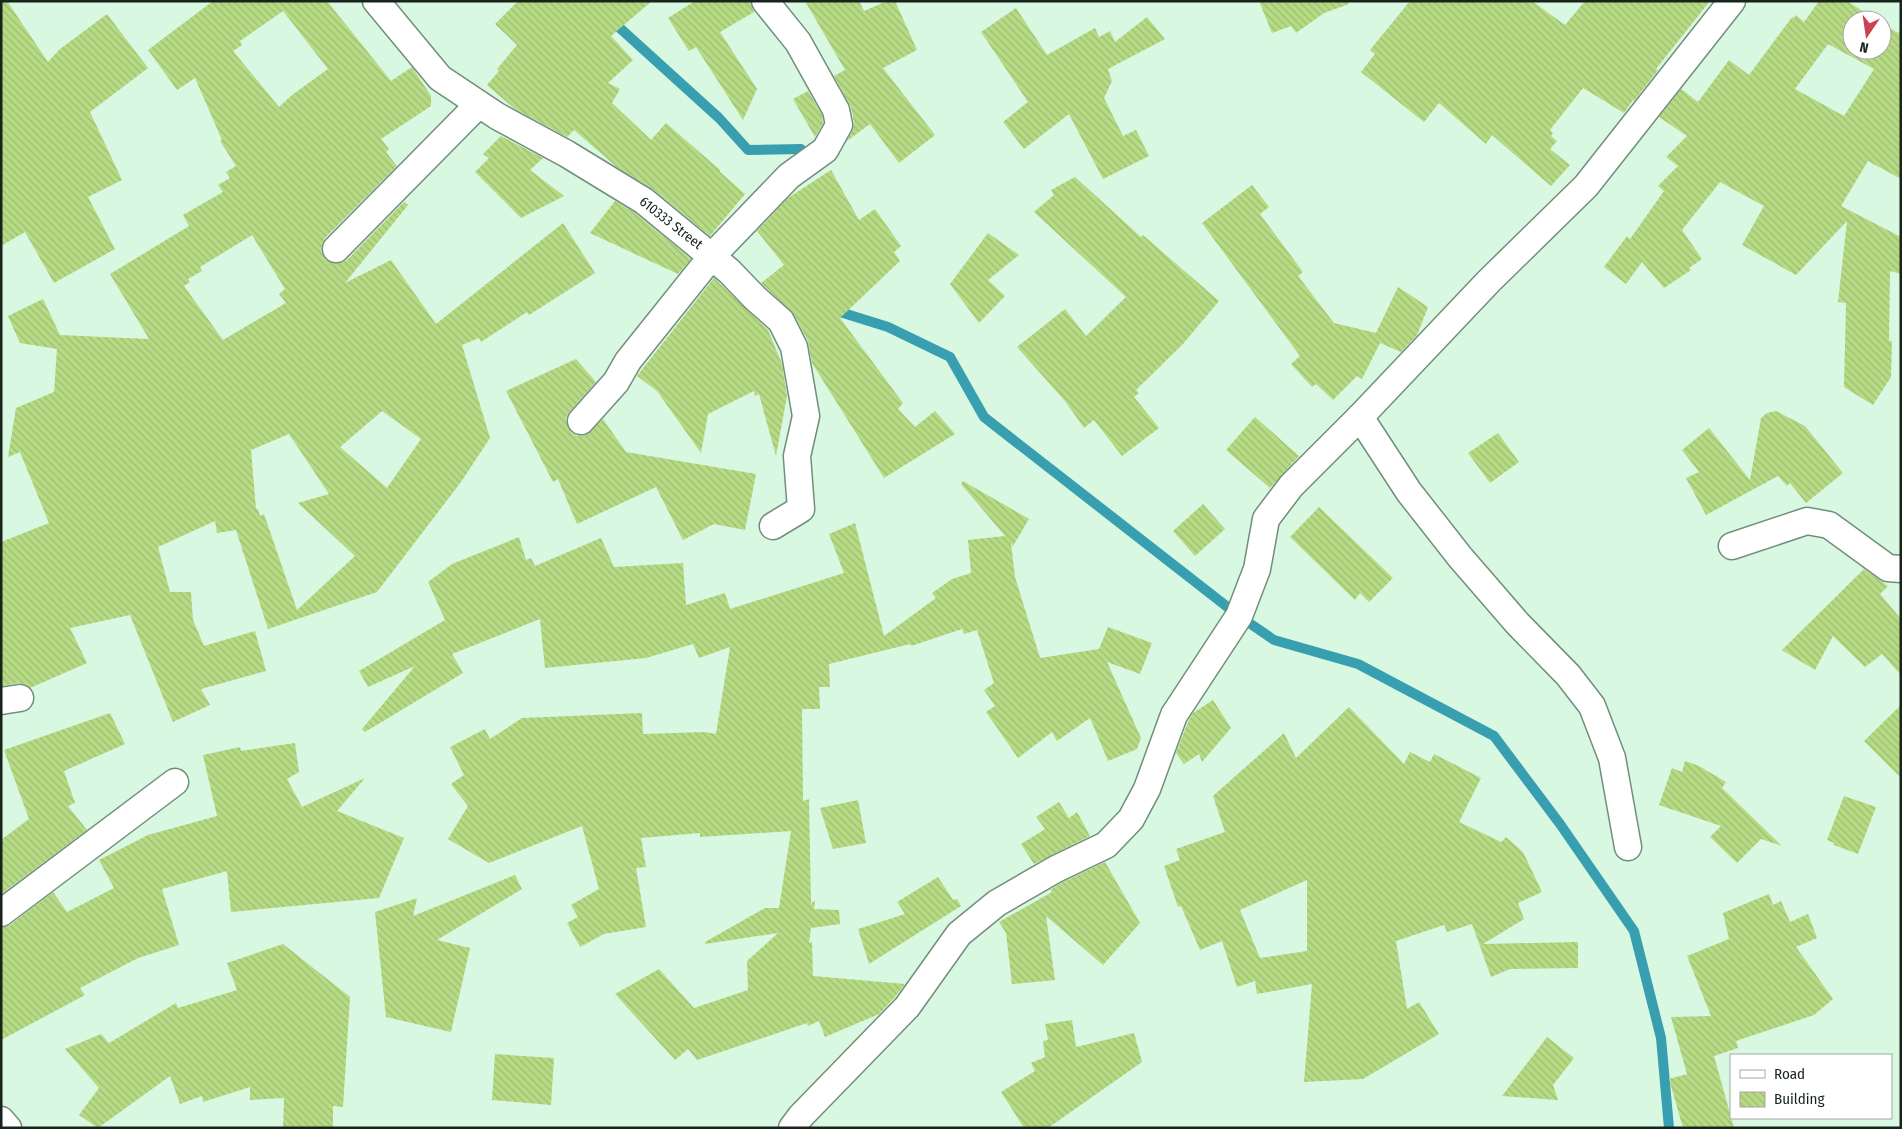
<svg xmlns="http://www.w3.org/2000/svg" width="1902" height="1129" viewBox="0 0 1902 1129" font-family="'Fira Sans Condensed',sans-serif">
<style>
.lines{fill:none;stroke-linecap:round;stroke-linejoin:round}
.stream{stroke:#379fb0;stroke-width:10}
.building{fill:url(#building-back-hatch);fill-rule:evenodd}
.minor-casing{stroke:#718f7a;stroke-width:29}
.minor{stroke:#fff;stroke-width:26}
.labels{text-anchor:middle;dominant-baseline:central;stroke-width:4;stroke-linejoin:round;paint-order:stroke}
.street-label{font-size:14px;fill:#17231b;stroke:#fff}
</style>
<defs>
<pattern id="building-back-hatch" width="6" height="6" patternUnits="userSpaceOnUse" patternTransform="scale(1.25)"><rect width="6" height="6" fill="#b7db84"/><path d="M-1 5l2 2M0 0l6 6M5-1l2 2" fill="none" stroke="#9dbc71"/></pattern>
</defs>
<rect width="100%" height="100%" fill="#d8f8e1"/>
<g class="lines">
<g class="stream">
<path d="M611,20L719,118L748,150L801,149"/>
<path d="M836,305L840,312L888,327L950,357L984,417L1239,616L1274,640L1358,664L1494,736L1560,824L1634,931L1661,1038L1669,1128"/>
</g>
</g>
<g class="building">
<path d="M1,1H7L48,62L60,49L107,14L148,68L90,112L122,180L88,197L115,249L54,283L25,232L1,246Z"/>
<path d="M213,1H327L391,81L412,67L431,96V106L381,139L389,149L386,152L397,166L325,238L322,245L321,252L325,259L332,263H340L347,260L404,202L408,205L345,283L391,260L436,324L563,223L595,273L529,315L527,312L481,342L479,338L462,345L490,438L461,482L377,592L268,629L236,530L217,533L215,521L158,547L170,592H191L193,620L204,646L255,631L266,671L201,689L210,705L173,722L130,615L70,628L87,663L30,688L25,684L18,683L1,686V542L49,523L20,452L8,457L16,408L54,392L57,349L20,343L8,316L43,299L60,335L149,339L110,274L189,226L183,215L223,192L218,185L230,178L226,172L236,166L220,141L222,140L195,78L177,90L148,50ZM283,11L328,69L292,95L279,107L233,51L242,45L240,41ZM252,235L285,289L279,294L286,303L223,340L184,286L190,282L188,279L202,271L200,267ZM382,411L421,439L387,488L340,447ZM289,434L329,494L298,503L355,556L297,610L264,514L260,516L258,509H256L251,450Z"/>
<path d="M518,1H652L611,36L633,60L608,83L620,89L612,103L651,140L666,123L720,170V172L745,194L710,236L653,189L618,168L574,130L567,137L515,109L487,85L499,71L497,69L517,45L495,24Z"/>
<path d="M695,1H750L754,12L720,32L757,89L743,120L696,47L689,51L668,18Z"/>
<path d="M805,1H859L864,11L887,1H895L917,50L883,68L935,135L899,163L870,124L847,141L852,132L854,123L851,107L834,76L845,70Z"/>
<path d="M1259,1H1348L1349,4L1324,13L1296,33L1291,26L1272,33Z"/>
<path d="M1410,1H1532L1565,25L1585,1H1710L1656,69L1658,70L1634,101L1633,100L1624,113L1583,88L1550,130L1553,133L1551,136L1557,141L1550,149L1570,165L1551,186L1492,135L1486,144L1439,103L1424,122L1361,72L1375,54L1370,50Z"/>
<path d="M1819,1H1847L1877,20H1852V50H1882V23L1898,33L1901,29V179L1868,161L1841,206L1901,237V274L1890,271L1889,341H1892L1891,377L1873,405L1844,387L1846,303L1838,302L1847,221L1796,275L1742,245L1764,206L1720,182L1682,230L1702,259L1689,268L1691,270L1664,288L1642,262L1626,284L1604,267L1627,236L1630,239L1664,191L1658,186L1678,166L1666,157L1687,136L1659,117L1681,89L1698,102L1729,60L1749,75L1792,17L1794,18L1796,15L1804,22ZM1828,44L1874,69L1844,116L1795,89Z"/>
<path d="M1016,8L1047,55L1095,28L1099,37L1110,31L1115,42L1147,17L1165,39L1108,69L1112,81L1104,98L1123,136L1136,130L1149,156L1103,179L1069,114L1024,149L1003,122L1028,102L981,32Z"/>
<path d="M808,91L822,115L823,123L815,137L793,99Z"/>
<path d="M501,136L543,158L530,170L564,196L521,218L475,172L489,158L483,154Z"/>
<path d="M831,170L859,220L875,209L901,246L894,252L900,261L840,318L903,403L898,409L915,427L935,411L955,434L884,478L812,363L808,341L794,314L761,283L784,265L757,231L788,198Z"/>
<path d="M1075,177L1141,237L1143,235L1219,301L1183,344L1136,390L1139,393L1134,397L1159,428L1122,456L1094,420L1084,428L1065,401L1017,347L1065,309L1086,336L1126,297L1034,212L1054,195L1051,190Z"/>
<path d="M1252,185L1269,207L1260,214L1303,272L1298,276L1334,323L1376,333L1398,287L1428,307L1417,335L1401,352L1380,343L1362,379L1357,376L1333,400L1316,384L1312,387L1291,364L1300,356L1202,223Z"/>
<path d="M615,201L635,213L691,259L678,274L590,233Z"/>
<path d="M988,233L1019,255L988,280L1005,296L979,323L950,284Z"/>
<path d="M714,278L768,330L782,364L787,396L776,456L759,394L755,396L754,391L708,414L701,453L657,391L637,376Z"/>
<path d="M576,359L596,382L570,411L566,417L567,425L571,432L577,436L586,435L603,419L626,452L756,474L745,530L714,524L683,540L656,487L577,524L558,479L553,482L506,391Z"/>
<path d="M1776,411L1805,426L1843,473L1806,503L1790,483L1787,486L1778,476L1706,515L1686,478L1699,472L1682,450L1709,428L1750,480L1761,418L1767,413Z"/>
<path d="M1255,417L1299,456L1270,488L1226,450Z"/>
<path d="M1498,433L1519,462L1490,483L1468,453Z"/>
<path d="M963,481L1029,519L1013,546L1011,543L1015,577L1040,658L1099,649L1108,627L1152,643L1140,674L1107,662L1141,738L1137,749L1108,761L1090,718L1057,741L1052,732L1018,758L986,712L995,706L984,690L994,683L977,630L964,634L962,629L911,646L910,644L829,664L830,687H819L820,709H802L803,801L809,799L811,904L815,900L814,909L839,910L840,924L811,928L809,943L812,942L813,976L905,984L895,997L879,1014L825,1037L819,1021L808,1026L807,1023L697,1060L688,1049L675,1060L615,994L659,969L694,1008L748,990L747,961L778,933L705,944V942L765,908H779L791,831L700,837V833L641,838L646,867L636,868L646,927L604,934L580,947L567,923L578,917L571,905L599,889L582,826L489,863L448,839L468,806L451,784L464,775L450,747L485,729L490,739L522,718L642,713L643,734L705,732L716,734L730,647L699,658L693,644L646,658L545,668L540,619L452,654L463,673L365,732L362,729L415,666L368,687L359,671L445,620L428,582L452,564L519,537L526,560L531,558L535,566L601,538L614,567L683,563L686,605L725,593L730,609L844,573L829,534L855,523L884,636L936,598L932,593L952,579L971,573L968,540L1005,536L961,484Z"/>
<path d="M1203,504L1225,529L1195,556L1173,531Z"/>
<path d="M1319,507L1393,578L1369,602L1360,593L1355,600L1290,537Z"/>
<path d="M1864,569L1888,586L1880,594L1901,619V675L1882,654L1865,667L1833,636L1815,670L1782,650Z"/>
<path d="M1213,700L1231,728L1202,762L1199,754L1184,764L1176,753L1188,722L1193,713Z"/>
<path d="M1901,705V778L1864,741Z"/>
<path d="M1349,707L1404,764L1410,752L1430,762L1434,754L1481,778L1459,822L1501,842L1506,837L1523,852L1542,892L1518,903L1524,919L1483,944L1578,942V968L1510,969L1491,977L1472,924L1447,932L1444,925L1396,941L1407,1009L1419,1002L1439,1034L1363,1079L1304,1082L1312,984L1257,994L1255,981L1237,987L1222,941L1200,950L1181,906L1178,907L1164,866L1180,860L1176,849L1225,832L1213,796L1284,733L1296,758ZM1307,880V951L1260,958L1240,910Z"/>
<path d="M110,713L125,744L64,771L75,803L68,806L87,830L1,894V840L29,819L4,750Z"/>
<path d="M295,743L299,772L287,779L302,807L365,778L337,811L404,838L379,898L231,912L227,871L162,889L179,945L138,958L80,988L85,995L1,1040V928L10,925L53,892L67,912L114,888L99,860L148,835L217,816L203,755L240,747L241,751Z"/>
<path d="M1685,761L1699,766L1726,782L1722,788L1782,846L1761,839L1737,863L1710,837L1721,826L1659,805L1672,768L1682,772Z"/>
<path d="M1844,796L1876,807L1858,854L1834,845V843L1827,840Z"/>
<path d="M858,800L866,843L833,849L820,808Z"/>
<path d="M1059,802L1069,818L1077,812L1090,836L1034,864L1021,844L1045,829L1036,817Z"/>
<path d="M1105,862L1140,923L1103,965L1046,916L1055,980L1012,984L1006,933L999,922L1052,892L1050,890L1063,882Z"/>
<path d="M515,875L522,889L437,940L470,948L451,1032L386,1017L375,912L417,898L413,916Z"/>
<path d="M938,877L953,900L957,899L961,906L869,964L858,929L905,914L897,902Z"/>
<path d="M1769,894L1773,905L1781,901L1790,922L1808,914L1817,938L1796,947L1833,999L1814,1015L1736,1041L1738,1048L1714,1056L1734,1128H1683L1669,1079L1687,1074L1671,1017L1711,1016L1687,956L1729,939L1723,913Z"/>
<path d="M283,944L350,997L343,1107L333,1106V1128H283L284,1098L250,1100V1087L203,1102L202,1096L180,1104L170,1076L98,1128L79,1115L99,1088L65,1049L101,1034L109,1043L176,1003L178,1008L237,990L227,963Z"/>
<path d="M1072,1020L1076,1047L1134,1033L1142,1062L1048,1128H1024L1001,1092L1035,1071L1031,1063L1045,1057L1043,1041L1048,1040L1045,1024Z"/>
<path d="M1547,1037L1574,1058L1553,1085L1558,1100L1502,1096Z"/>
<path d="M495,1054L554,1058L551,1105L492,1100Z"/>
</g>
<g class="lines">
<g class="minor-casing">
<g id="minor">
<path d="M376,1L440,78L497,116L567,154L644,201L729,271L755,298L781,321L794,347L806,416L797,456L801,509L773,526"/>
<path d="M336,249L478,105"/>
<path d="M1360,417L1409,492L1460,557L1518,624L1568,675L1592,706L1612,758L1628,847"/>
<path d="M581,421L616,382L628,361L712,256L789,176L825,150L839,125L836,110L798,42L765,1"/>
<path d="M1732,546L1807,521L1829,525L1888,568L1901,569"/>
<path d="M1,701L20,698"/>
<path d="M1,913L175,782"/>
<path d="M1,1120L8,1128"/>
<path d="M792,1128L801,1116L907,1007L959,934L997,903L1056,869L1106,845L1131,819L1147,789L1174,715L1239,616L1257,569L1266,519L1291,486L1360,417L1489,281L1586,186L1732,1"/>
</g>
</g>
<use href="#minor" class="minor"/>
</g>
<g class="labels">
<g class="street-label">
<text transform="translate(671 223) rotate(38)">610333 Street</text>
</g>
</g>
<rect width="1902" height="1129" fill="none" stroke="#17231b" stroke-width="5"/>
<rect x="1730" y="1054" width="162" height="65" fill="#ffffff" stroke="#a2a7a4"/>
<rect x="1740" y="1070" width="25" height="8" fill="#ffffff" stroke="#a2a7a4"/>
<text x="1774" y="1079" font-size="15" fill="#17231b">Road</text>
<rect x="1740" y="1092" width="25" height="15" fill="url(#building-back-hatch)" stroke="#a2a7a4"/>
<text x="1774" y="1104" font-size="15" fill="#17231b">Building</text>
<g transform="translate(1867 35) rotate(193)"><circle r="24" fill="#ffffff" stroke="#a2a7a4"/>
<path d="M0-4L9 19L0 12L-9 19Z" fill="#d04055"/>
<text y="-8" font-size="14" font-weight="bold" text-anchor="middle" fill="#17231b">N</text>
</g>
</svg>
